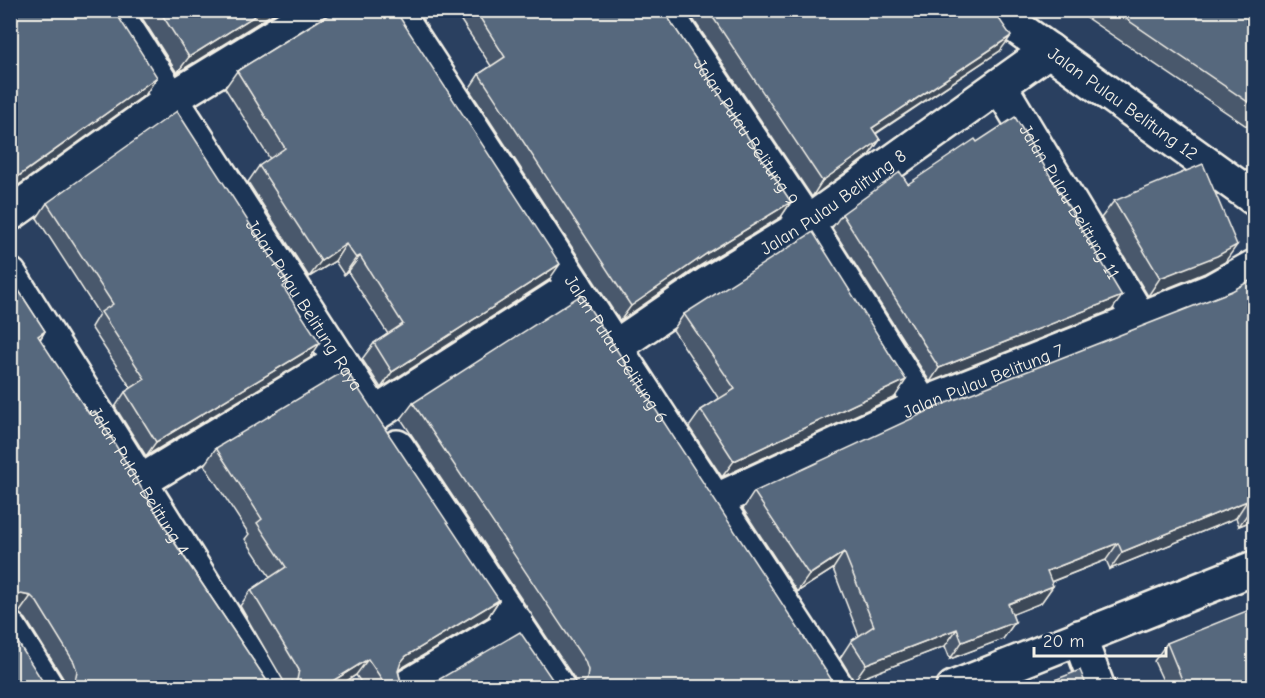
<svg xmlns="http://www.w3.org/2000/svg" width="1265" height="698" viewBox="0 0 1265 698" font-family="'Comic Neue',sans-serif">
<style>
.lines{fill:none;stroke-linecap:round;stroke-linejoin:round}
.minor-casing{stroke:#f4f1e8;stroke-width:38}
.minor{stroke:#1d3557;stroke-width:33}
.wall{fill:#4a596c;stroke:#f4f1e8;stroke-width:1.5}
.shaded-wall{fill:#3c4858;stroke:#f4f1e8;stroke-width:1.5}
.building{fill:#56677d;stroke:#f4f1e8;stroke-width:1.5}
.labels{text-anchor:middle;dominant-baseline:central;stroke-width:4.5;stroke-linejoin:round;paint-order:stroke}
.street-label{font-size:18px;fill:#f4f1e8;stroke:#1d3557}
</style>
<rect width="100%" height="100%" fill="#2a4060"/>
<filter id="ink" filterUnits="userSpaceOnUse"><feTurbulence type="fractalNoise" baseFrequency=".0167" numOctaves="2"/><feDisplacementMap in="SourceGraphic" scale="12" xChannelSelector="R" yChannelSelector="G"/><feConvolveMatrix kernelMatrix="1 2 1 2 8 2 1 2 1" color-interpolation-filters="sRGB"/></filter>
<g filter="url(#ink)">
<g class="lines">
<g class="minor-casing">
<g id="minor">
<path id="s1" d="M114,10L370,407"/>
<path id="s2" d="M395,10L837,688"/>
<path id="s3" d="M664,10L807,223L922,405"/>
<path id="s4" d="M993,10L1254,198"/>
<path id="s5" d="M1000,86L1140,319"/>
<path d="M10,214L171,99L316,10"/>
<path id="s6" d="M10,275L269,688"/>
<path id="s7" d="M615,347L709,283L807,223L1049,50"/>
<path d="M375,414L575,286"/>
<path d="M397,447L558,688"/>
<path d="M140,482L340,361"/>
<path id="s8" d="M715,501L922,405L1213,290L1254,267"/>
<path d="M10,629L47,688"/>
<path d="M1079,637L1098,688"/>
<path d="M405,688L516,622"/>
<path d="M953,688L1254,568"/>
</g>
</g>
<use href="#minor" class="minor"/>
</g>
<g class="wall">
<path d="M137,10H279L177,73Z"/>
<path d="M335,10H395L549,280L381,388L362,359L374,343L388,334L348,272L344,275L335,261L309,277L248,182L259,166L270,159L225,88L237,71Z"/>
<path d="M454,10H663L791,202L781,217L698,267L620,321L469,89L479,74L491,66Z"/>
<path d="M687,10H993L1000,51L876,134L880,140L869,155L812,197Z"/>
<path d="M1075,10H1254V131Z"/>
<path d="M908,184L1112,310L930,382L832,228L842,214Z"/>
<path d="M1114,201L1225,262L1205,273L1148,296L1101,218Z"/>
<path d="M47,203L284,289L310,358L146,456L115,407L125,392L131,388L91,327L99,314L37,218Z"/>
<path d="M10,277L45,331L40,340L271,687H66L63,678L26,619L19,613Z"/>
<path d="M1232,291L1254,520L1239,526L1236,518L1110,569L1106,560L1051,582L1053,586L1041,603L1012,614L1015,622L1003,639L950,659L945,646L854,681L840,658L851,641L859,636L833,569L797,592L743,509L754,492Z"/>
<path d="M684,314L895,397L722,477L689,427L701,410L719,399L673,330Z"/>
<path d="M413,403L833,682L839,687H576L574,678L401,419Z"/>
<path d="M216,448L499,600L488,617L398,670L401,682L407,687H364L356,675L337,687H287L240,606L251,590L270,577L245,539L249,534L204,465Z"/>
<path d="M1167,643L1254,687H1166L1154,661Z"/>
</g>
<g class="shaded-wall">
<path d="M264,10H279L177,73L189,57Z"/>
<path d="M1011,36L1000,51L861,143L872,128Z"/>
<path d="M157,77L146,94L10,191L11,182Z"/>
<path d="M880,140L869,155L812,197L822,181Z"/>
<path d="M791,202L781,217L698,267L620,321L631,306L709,252Z"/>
<path d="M346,244L335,261L309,277L321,261Z"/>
<path d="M1237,245L1225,262L1205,273L1148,296L1160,278Z"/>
<path d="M360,256L348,272L344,275L356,258Z"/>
<path d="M560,264L549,280L381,388L392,372Z"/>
<path d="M1122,296L1112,310L930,382L939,368Z"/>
<path d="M45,331L34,348L38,336Z"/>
<path d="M320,343L310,358L146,456L156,442Z"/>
<path d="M906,380L895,397L722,477L734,461Z"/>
<path d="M1247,501L1236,518L1110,569L1122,552Z"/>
<path d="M1254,508V520L1239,526L1251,509Z"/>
<path d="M1118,543L1106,560L1035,588L1047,571Z"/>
<path d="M844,552L833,569L797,592L809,575Z"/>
<path d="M1053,586L1041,603L996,621L1008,604Z"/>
<path d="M21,594L31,596L19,613L10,610V598Z"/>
<path d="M499,600L488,617L395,672L401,662L406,656Z"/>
<path d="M1015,622L1003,639L950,659L962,642Z"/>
<path d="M957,629L945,646L854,681L866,664Z"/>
<path d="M368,659L356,675L337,687H323Z"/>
</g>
<g class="building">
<path d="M10,10H114L157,77L10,182Z"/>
<path d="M159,10H264L189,57Z"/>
<path d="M336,10H395L560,264L392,372L374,343L403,324L360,256L356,258L346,244L321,261L259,166L285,148L237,71Z"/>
<path d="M475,10H663L791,202L709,252L631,306L479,74L505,57Z"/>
<path d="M708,10H993L1011,36L872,128L880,140L822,181Z"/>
<path d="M1113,10H1254V106Z"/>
<path d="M177,111L288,283L283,287L320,343L156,442L125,392L145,379L101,312L113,304L47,203Z"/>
<path d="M1015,117L1122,296L939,368L842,214L900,172L908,184L975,139L977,142Z"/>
<path d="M1203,164L1237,245L1217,256L1160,278L1114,201Z"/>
<path d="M813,232L906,380L734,461L701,410L735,389L684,314Z"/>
<path d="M10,277L45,331L38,336L89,414L95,411L174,542L271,687H68L75,681L77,671L74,662L37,602L31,596L21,594L10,598Z"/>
<path d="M1251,280L1254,287V508L1251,509L1247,501L1122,552L1118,543L1047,571L1053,586L1008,604L1015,622L962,642L957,629L866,664L851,641L874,626L844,552L809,575L754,492L941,405L1232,291Z"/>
<path d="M581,295L833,682L839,687H578H580L587,679L588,670L585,661L413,403Z"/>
<path d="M346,370L499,600L406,656L401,662L398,671L401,682L407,687H387L368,659L323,687H289L297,680L299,670L251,590L286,567L257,523L262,519L216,448Z"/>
<path d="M1254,608V687H1185L1167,643Z"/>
<path d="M10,630L43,682L49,687H10Z"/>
<path d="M520,632L554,682L561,687H426Z"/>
<path d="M1080,670L1087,687H1037Z"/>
</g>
</g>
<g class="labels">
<g class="street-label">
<text stroke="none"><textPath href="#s4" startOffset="160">Jalan Pulau Belitung 12</textPath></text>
<text stroke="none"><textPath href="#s3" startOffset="147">Jalan Pulau Belitung 9</textPath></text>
<text stroke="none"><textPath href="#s7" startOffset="262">Jalan Pulau Belitung 8</textPath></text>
<text stroke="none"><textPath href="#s5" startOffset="135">Jalan Pulau Belitung 11</textPath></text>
<text stroke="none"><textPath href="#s1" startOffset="351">Jalan Pulau Belitung Raya</textPath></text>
<text stroke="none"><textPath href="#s2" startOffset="405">Jalan Pulau Belitung 6</textPath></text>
<text stroke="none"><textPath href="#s8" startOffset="294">Jalan Pulau Belitung 7</textPath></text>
<text stroke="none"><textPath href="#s6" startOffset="243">Jalan Pulau Belitung 4</textPath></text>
</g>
</g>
<rect width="1265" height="698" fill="none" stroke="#1d3557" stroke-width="36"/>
<rect x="18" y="18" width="1229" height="662" fill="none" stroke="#f4f1e8" stroke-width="2" filter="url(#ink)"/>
<path d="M1034 647v9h132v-9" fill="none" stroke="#f4f1e8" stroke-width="3"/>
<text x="1043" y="647" font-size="18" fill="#f4f1e8" stroke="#1d3557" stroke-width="4.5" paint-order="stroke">20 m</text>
</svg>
